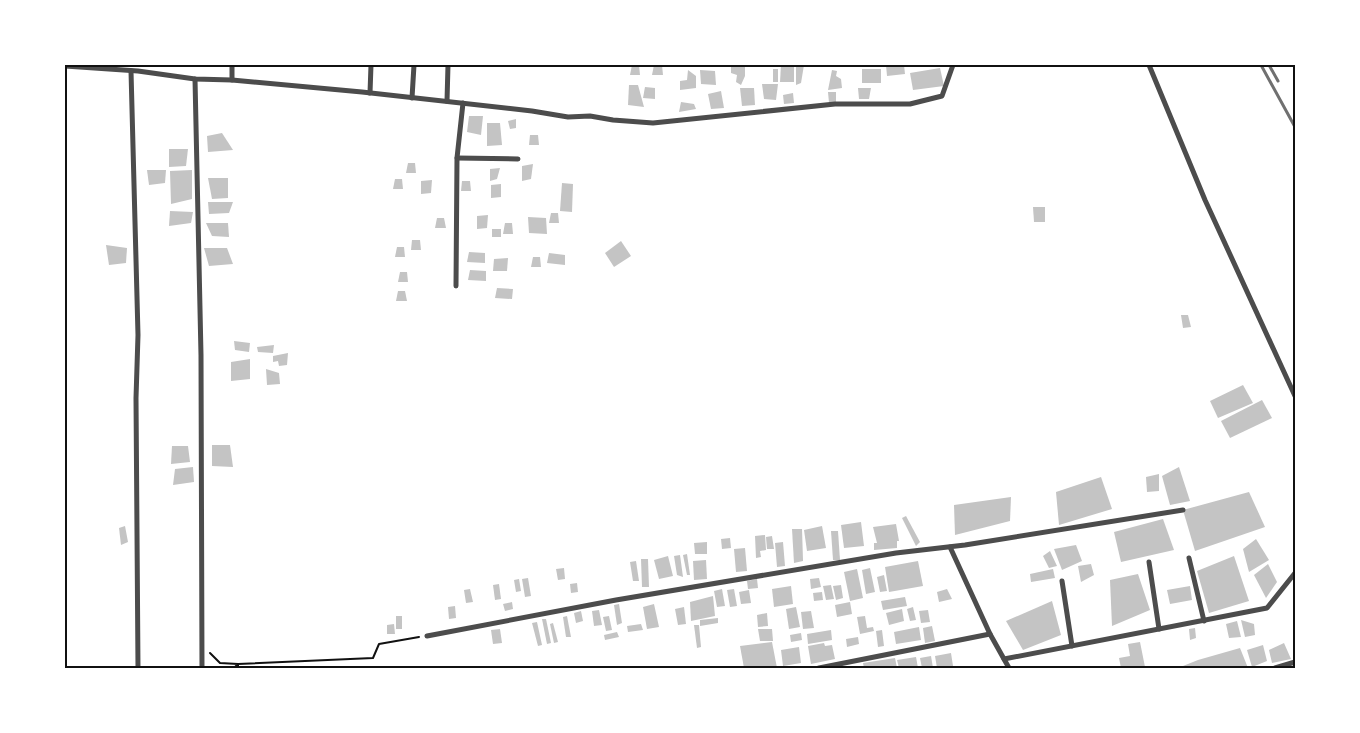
<svg xmlns="http://www.w3.org/2000/svg" width="1360" height="733" viewBox="0 0 1360 733" font-family="'Exo 2',sans-serif">
<style>
.building{fill:#c4c4c4}
.lines{fill:none;stroke-linecap:round;stroke-linejoin:round}
.path{stroke:#111;stroke-width:2}
.minor{stroke:#4c4c4c;stroke-width:5}
.rail{stroke:#707070;stroke-width:3}
.neatline{fill:none;stroke:#111;stroke-width:2}
</style>
<rect width="100%" height="100%" fill="#fff"/>
<g class="building">
<path d="M632,65H639L640,75H630Z"/>
<path d="M654,65H662L663,75H652Z"/>
<path d="M731,65H745V76L741,85L736,82L737,75L731,73Z"/>
<path d="M781,65H794V82H780Z"/>
<path d="M796,65H804L801,83L796,85Z"/>
<path d="M886,65H904L905,74L887,76Z"/>
<path d="M940,68L944,86L913,90L910,73Z"/>
<rect x="773" y="69" width="5" height="13"/>
<rect x="862" y="69" width="19" height="14"/>
<path d="M688,70L696,76V88L680,90V81L687,80Z"/>
<path d="M700,70L715,71L716,85L701,84Z"/>
<path d="M832,70L837,71L836,76L841,79L842,88L828,90Z"/>
<path d="M762,84H778L776,100L764,99Z"/>
<path d="M629,85H638L644,107L628,105Z"/>
<path d="M645,87L655,88V99L643,98Z"/>
<path d="M740,88H754L755,105L742,106Z"/>
<path d="M858,88H871L869,99H859Z"/>
<path d="M721,91L724,108L711,109L708,94Z"/>
<path d="M828,92H836V103H829Z"/>
<path d="M793,93L794,103L784,104L783,95Z"/>
<path d="M681,102L694,104L696,109L679,112Z"/>
<path d="M469,116H483L481,135L467,132Z"/>
<path d="M516,119V128L510,129L508,121Z"/>
<path d="M487,123H500L502,145L487,146Z"/>
<path d="M222,133L233,150L208,152L207,136Z"/>
<path d="M530,135H538L539,145H529Z"/>
<path d="M169,149H188L186,166L169,167Z"/>
<path d="M408,163H415L416,173H406Z"/>
<path d="M533,164L531,179L522,181V166Z"/>
<path d="M500,168L497,179L490,181V169Z"/>
<path d="M147,170H166L165,183L149,185Z"/>
<path d="M192,170V199L171,204L170,171Z"/>
<path d="M208,178H228V198L212,199Z"/>
<path d="M395,179H402L403,189H393Z"/>
<path d="M432,180L431,193L421,194V181Z"/>
<path d="M462,181H470L471,191H461Z"/>
<path d="M562,183L573,184L572,212L560,211Z"/>
<path d="M501,184V197L491,198V185Z"/>
<path d="M208,202H233L229,213L209,214Z"/>
<path d="M1033,207H1045V222H1034Z"/>
<path d="M170,211L193,212L191,223L169,226Z"/>
<path d="M551,213H558L559,223H549Z"/>
<path d="M488,215L487,228L477,229V216Z"/>
<path d="M528,217L546,218L547,234L529,233Z"/>
<path d="M437,218H444L446,228H435Z"/>
<path d="M206,223H228L229,237L212,236Z"/>
<path d="M505,223H512L513,234H503Z"/>
<rect x="492" y="229" width="9" height="8"/>
<path d="M412,240H420L421,250H411Z"/>
<path d="M621,241L631,256L614,267L605,253Z"/>
<path d="M106,245L127,248L126,263L109,265Z"/>
<path d="M397,247H404L405,257H395Z"/>
<path d="M204,248H227L233,264L209,266Z"/>
<path d="M469,252L485,253V263L467,262Z"/>
<path d="M549,253L565,255V265L547,263Z"/>
<path d="M533,257H540L541,267H531Z"/>
<path d="M508,258L507,271H493L494,259Z"/>
<path d="M470,270L486,271V281L468,280Z"/>
<path d="M400,272H407L408,282H398Z"/>
<path d="M497,288L513,289L512,299L495,298Z"/>
<path d="M398,291H405L407,301H396Z"/>
<path d="M1181,315H1188L1191,327L1183,328Z"/>
<path d="M234,341L250,343L249,352L235,350Z"/>
<path d="M274,345L273,353L258,352L257,347Z"/>
<path d="M288,353L287,365L279,366L278,361L273,362V356Z"/>
<path d="M250,359V379L231,381V362Z"/>
<path d="M266,369L279,373L280,384L267,385Z"/>
<path d="M1243,385L1253,403L1218,418L1210,401Z"/>
<path d="M1262,400L1272,418L1230,438L1221,421Z"/>
<path d="M212,445H230L233,467L212,466Z"/>
<path d="M172,446H188L190,462L171,464Z"/>
<path d="M193,467L194,482L173,485L175,469Z"/>
<path d="M1179,467L1190,501L1170,505L1162,476Z"/>
<path d="M1159,474V491L1147,492L1146,477Z"/>
<path d="M1101,477L1112,509L1059,525L1056,492Z"/>
<path d="M1249,492L1265,527L1195,551L1183,510Z"/>
<path d="M1011,497L1010,521L955,535L954,505Z"/>
<path d="M906,516L920,542L916,546L902,518Z"/>
<path d="M1163,519L1174,550L1121,562L1114,532Z"/>
<path d="M861,522L864,546L844,548L841,525Z"/>
<path d="M896,524L899,541H897V548L874,550V543H877L873,527Z"/>
<path d="M125,526L128,542L121,545L119,528Z"/>
<path d="M822,526L826,548L807,551L804,530Z"/>
<path d="M792,529H802L803,561L794,563Z"/>
<path d="M831,531H838L840,560H833Z"/>
<path d="M765,535L766,550L760,551L761,557L756,558L755,536Z"/>
<path d="M772,536L774,549H767L766,537Z"/>
<path d="M730,538L731,548L722,549L721,539Z"/>
<path d="M1256,539L1269,560L1249,572L1243,549Z"/>
<path d="M707,542V554H695L694,543Z"/>
<path d="M783,542L785,566L777,567L775,543Z"/>
<path d="M1076,545L1082,561L1062,570L1054,549Z"/>
<path d="M745,548L747,571L736,572L734,549Z"/>
<path d="M1050,551L1057,566L1049,568L1043,556Z"/>
<path d="M687,554L690,575H687L683,555Z"/>
<path d="M680,555L683,577L677,575L674,556Z"/>
<path d="M668,556L673,576L659,579L654,560Z"/>
<path d="M1234,556L1249,601L1209,613L1197,571Z"/>
<path d="M641,559H648L649,587H642Z"/>
<path d="M706,560L707,579L694,580L693,561Z"/>
<path d="M636,561L639,581H633L630,562Z"/>
<path d="M918,561L923,586L889,592L885,567Z"/>
<path d="M1091,564L1094,575L1081,582L1078,566Z"/>
<path d="M1268,564L1277,582L1266,598L1254,575Z"/>
<path d="M564,568L565,579L558,580L556,569Z"/>
<path d="M870,568L875,592L866,594L862,570Z"/>
<path d="M857,569L863,598L850,601L844,572Z"/>
<path d="M1053,569L1055,578L1031,582L1030,574Z"/>
<path d="M1138,574L1150,610L1112,626L1110,580Z"/>
<path d="M884,575L887,591L880,592L877,577Z"/>
<path d="M528,578L531,596L525,597L522,579Z"/>
<path d="M819,578L821,587L811,589L810,579Z"/>
<path d="M519,579L521,591L516,592L514,580Z"/>
<path d="M757,579L758,588L748,589L747,581Z"/>
<path d="M577,583L578,592L571,593L570,584Z"/>
<path d="M499,584L501,599L495,600L493,585Z"/>
<path d="M831,585L834,599L826,600L823,586Z"/>
<path d="M841,585L843,598L836,600L833,586Z"/>
<path d="M791,586L793,604L774,607L772,589Z"/>
<path d="M1190,586L1192,600L1170,604L1167,590Z"/>
<path d="M470,589L473,602L466,603L464,590Z"/>
<path d="M722,589L725,606L717,607L714,591Z"/>
<path d="M734,589L737,606L730,607L727,590Z"/>
<path d="M947,589L952,599L939,602L937,592Z"/>
<path d="M749,590L751,603L741,604L739,592Z"/>
<path d="M822,592L823,600L814,601L813,593Z"/>
<path d="M713,596L715,616L691,621L690,602Z"/>
<path d="M905,597L907,606L883,610L881,601Z"/>
<path d="M1052,601L1061,635L1023,650L1006,621Z"/>
<path d="M512,602L513,609L505,611L503,604Z"/>
<path d="M850,602L852,614L837,617L835,605Z"/>
<path d="M619,604L622,623L617,625L614,605Z"/>
<path d="M654,604L659,627L647,629L643,607Z"/>
<path d="M455,606L456,618L449,619L448,607Z"/>
<path d="M684,607L686,624L678,625L675,609Z"/>
<path d="M796,607L800,627L789,629L786,609Z"/>
<path d="M913,607L916,620L910,621L907,609Z"/>
<path d="M902,609L904,621L889,625L886,613Z"/>
<path d="M599,610L602,625L594,626L592,611Z"/>
<path d="M928,610L930,622L921,623L919,611Z"/>
<path d="M581,611L583,621L576,623L574,613Z"/>
<path d="M811,611L814,628L803,629L801,612Z"/>
<path d="M767,613L768,626L758,627L757,615Z"/>
<rect x="396" y="616" width="6" height="13"/>
<path d="M567,616L571,637H566L563,617Z"/>
<path d="M609,616L612,630L606,631L603,617Z"/>
<path d="M865,616L867,628L873,627L874,631L860,634L857,617Z"/>
<path d="M718,618V623L700,626V620Z"/>
<path d="M542,619H546L551,643L547,644Z"/>
<path d="M1241,620L1254,624L1255,635L1245,637Z"/>
<path d="M1237,621L1241,637L1229,638L1226,624Z"/>
<path d="M537,622L542,645L538,646L532,623Z"/>
<path d="M553,623L558,642L554,643L550,624Z"/>
<path d="M394,624L395,634H387V625Z"/>
<path d="M641,624L643,630L628,632L627,626Z"/>
<path d="M694,625H699L701,647L697,648Z"/>
<path d="M932,626L935,641L925,643L923,628Z"/>
<path d="M919,627L921,640L896,644L894,632Z"/>
<path d="M1195,628L1196,638L1190,640L1189,629Z"/>
<path d="M500,629L502,643L493,644L491,630Z"/>
<path d="M758,629H772L773,641H760Z"/>
<path d="M831,630L832,640L808,644L807,634Z"/>
<path d="M882,630L884,646L878,647L876,631Z"/>
<path d="M617,632L619,637L605,640L604,635Z"/>
<path d="M801,633L802,640L791,642L790,635Z"/>
<path d="M858,637L859,644L847,647L846,639Z"/>
<path d="M772,642L777,668H744L740,646Z"/>
<path d="M1140,642L1145,667L1121,668L1119,658L1130,656L1128,644Z"/>
<path d="M824,643L825,646L832,645L835,659L811,664L808,646Z"/>
<path d="M1284,643L1291,659L1272,663L1269,650Z"/>
<path d="M1263,645L1267,661L1252,667L1247,650Z"/>
<path d="M799,647L801,663L783,666L781,650Z"/>
<path d="M1240,648L1248,668H1184L1183,666L1198,660Z"/>
<path d="M951,653L953,666L937,668L935,656Z"/>
<path d="M931,656L933,668H922L920,658Z"/>
<path d="M916,657L918,668H899L897,660Z"/>
<path d="M895,658L897,668H864L863,663Z"/>
</g>
<g class="lines">
<g class="path">
<path d="M210,653L220,663L238,664L234,668"/>
<path d="M238,668V664L373,658L379,644L419,637"/>
</g>
<g class="minor">
<path d="M1149,65L1205,200L1295,396"/>
<path d="M65,66L138,71L195,79L232,80L362,92L532,111L568,117L590,116L613,120L653,123L835,104H910L942,96L953,65"/>
<path d="M131,71L138,335L136,398L138,668"/>
<path d="M195,79L201,355L202,668"/>
<path d="M232,80V65"/>
<path d="M370,93L371,65"/>
<path d="M412,98L414,65"/>
<path d="M447,101L448,65"/>
<path d="M457,158L518,159"/>
<path d="M456,286L457,158L463,103"/>
<path d="M950,547L990,634L1009,668"/>
<path d="M1189,558L1204,621"/>
<path d="M1149,562L1159,629"/>
<path d="M1062,581L1072,646"/>
<path d="M427,636L616,600L896,553L965,545L1183,510"/>
<path d="M1004,659L1267,608L1295,573"/>
<path d="M819,668L990,634"/>
<path d="M1275,668L1295,662"/>
</g>
<g class="rail">
<path d="M1261,65L1295,127"/>
<path d="M1269,65L1278,81"/>
</g>
</g>
<rect width="1360" height="733" fill="none" stroke="#ffffff" stroke-width="132"/>
<rect x="66" y="66" width="1228" height="601" class="neatline"/>
</svg>
